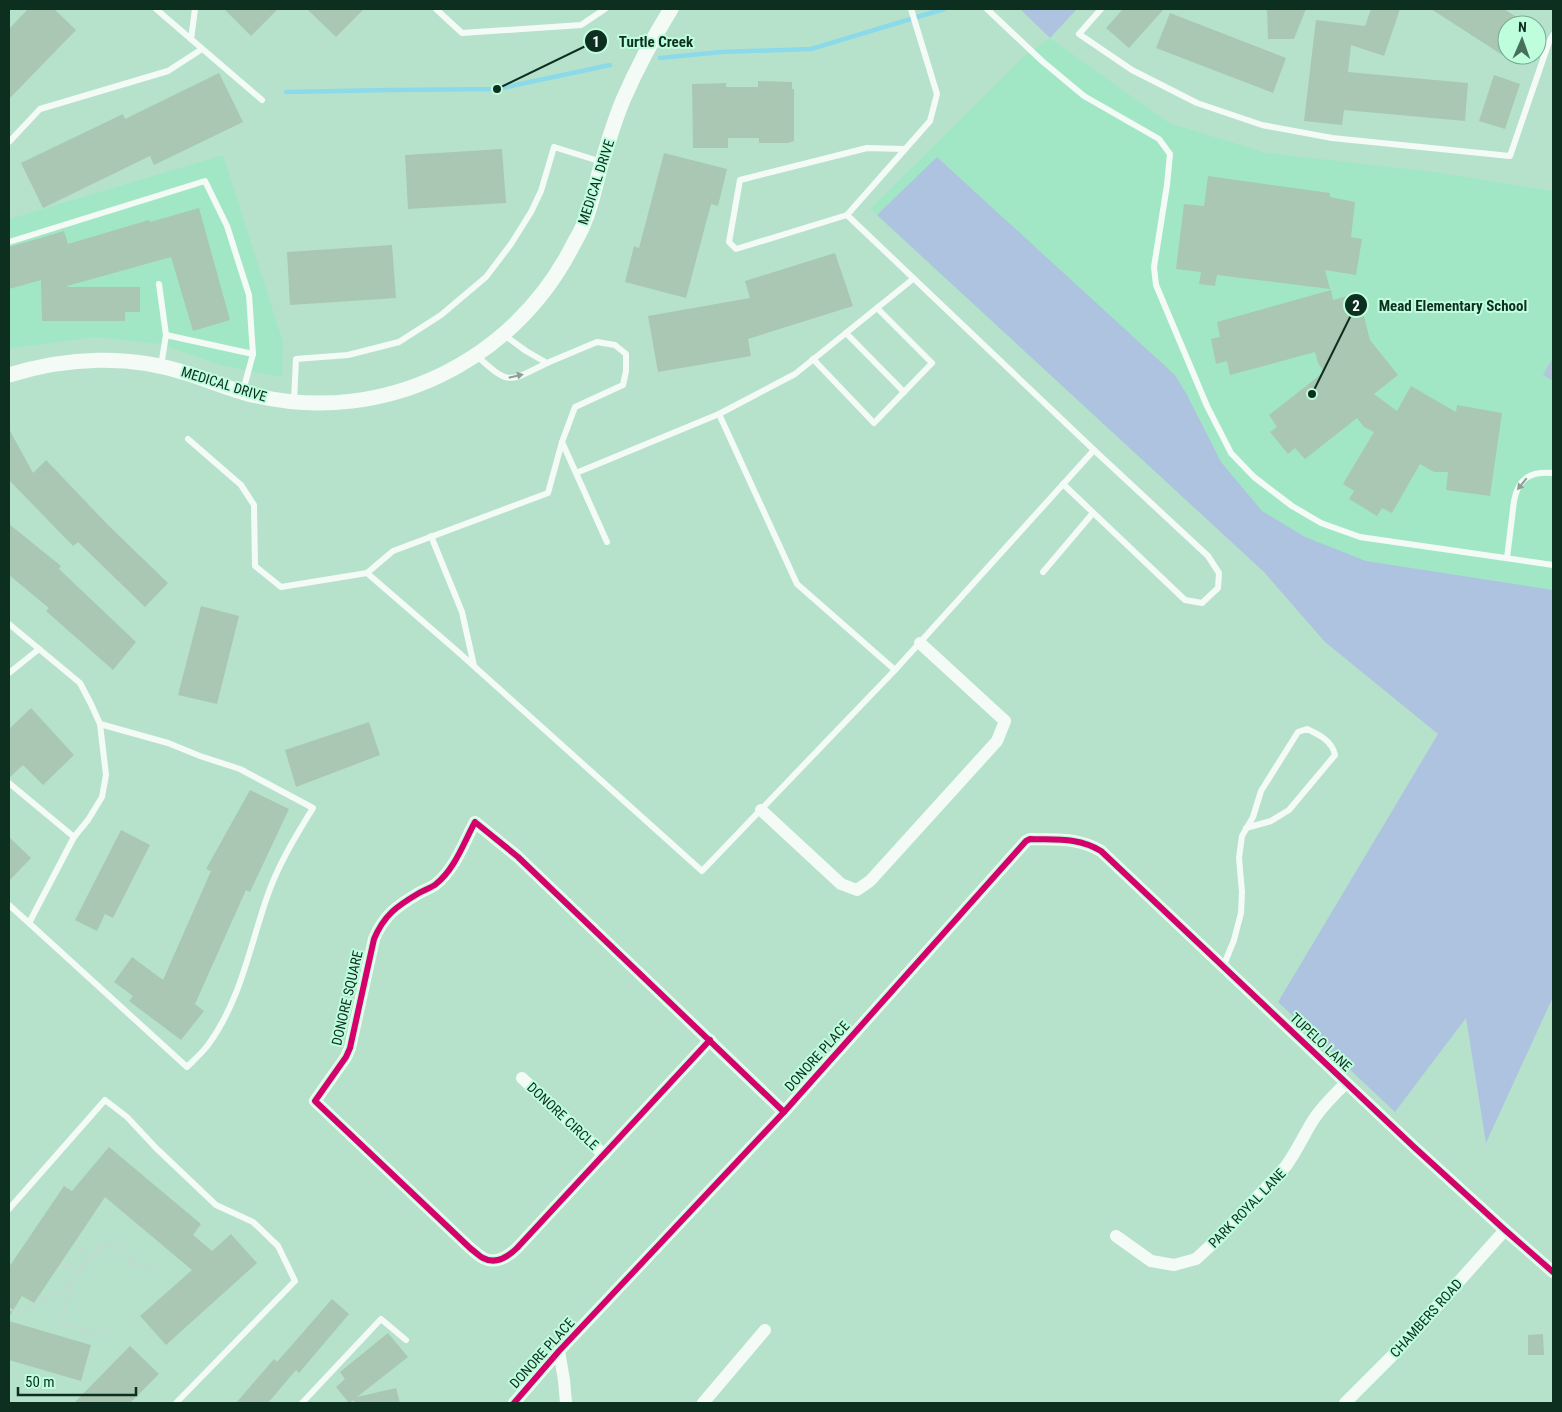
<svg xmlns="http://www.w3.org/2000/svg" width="1562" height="1412" viewBox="0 0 1562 1412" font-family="'Roboto Condensed',sans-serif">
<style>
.built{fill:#a2e7c5}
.green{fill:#b2c7d9}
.forest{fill:#aec3df}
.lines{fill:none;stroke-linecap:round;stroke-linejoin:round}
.stream{stroke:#8cdae9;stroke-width:4.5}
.building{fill:#a9c7b2}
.path{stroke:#c8d6cf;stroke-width:2.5;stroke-dasharray:4 4;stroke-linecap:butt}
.service{stroke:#f4fbf7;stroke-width:6}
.minor{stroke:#f4fbf7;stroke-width:12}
.tertiary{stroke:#f4fbf7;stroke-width:15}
.cycleway-casing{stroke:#bffedd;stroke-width:9}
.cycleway{stroke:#d6006c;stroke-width:6}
.oneway{fill:#8c9f96}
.labels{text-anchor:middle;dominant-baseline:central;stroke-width:4;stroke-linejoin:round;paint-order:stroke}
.street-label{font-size:14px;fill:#0d2f20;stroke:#bffedd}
.leader{fill:none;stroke:#0d2f20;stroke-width:2}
.callout-dot{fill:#0d2f20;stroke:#bffedd;stroke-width:2}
.mark-label{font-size:15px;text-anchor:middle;font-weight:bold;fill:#fff}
.callout-label{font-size:15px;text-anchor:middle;font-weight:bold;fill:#0d2f20;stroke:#bffedd;stroke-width:4;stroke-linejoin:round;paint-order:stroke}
</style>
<rect width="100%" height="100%" fill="#b6e2cc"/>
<g class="built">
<path d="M1050,38L1169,123L1267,153L1435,172L1553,191V612L1264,572L870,209L1023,57Z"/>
<path d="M223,155L283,342L282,377L220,365L160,344L95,337L13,348L9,350V219Z"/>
</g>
<path class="green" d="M1553,357V381L1543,375Z"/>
<g class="forest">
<path d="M1020,9H1077L1050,38Z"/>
<path d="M937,157L1175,375L1186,393L1221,462L1262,511L1305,537L1366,561L1553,590V997L1486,1143L1466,1018L1395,1112L1278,1002L1438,734L1325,642L1264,572L877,215Z"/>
</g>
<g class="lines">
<g class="stream">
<path d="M660,58L721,52L811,49L944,9"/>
<path d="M286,92L389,90L497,89L610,65"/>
</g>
</g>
<g class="building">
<path d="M28,9H54L76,30L9,99V29Z"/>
<path d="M224,9H278L251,36Z"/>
<path d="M307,9H364L336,37Z"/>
<path d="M1123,9H1164L1129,48L1106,28Z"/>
<path d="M1267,9H1306L1294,39H1268Z"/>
<path d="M1371,9H1400L1384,56L1351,45L1348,72L1468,83L1465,121L1344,110L1342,125L1304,121L1316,20L1365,26Z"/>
<path d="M1431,9H1504L1529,25H1507V58Z"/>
<path d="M1170,13L1286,58L1273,93L1156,48Z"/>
<path d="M219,73L243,122L154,165L150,156L43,208L21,163L123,114L125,119Z"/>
<path d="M1494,75L1520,84L1505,129L1479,121Z"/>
<path d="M758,81L792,82V89H794V141L788,143H759V138H728V148H693L692,84L726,83V87H758Z"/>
<path d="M502,149L506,203L408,209L405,155Z"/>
<path d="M664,153L727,169L718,206L711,204L686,298L625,282L634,246L639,248Z"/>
<path d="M1208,176L1330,193V197L1355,202L1351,237L1362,239L1356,275L1325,270L1330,289L1217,275L1215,286L1199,284L1201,272L1176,269L1184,204L1204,206Z"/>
<path d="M199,208L230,320L193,331L171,257L67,286L68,287H140V312H125V321H42L41,280L9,289V247L64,231L68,244L149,220L150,222Z"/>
<path d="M392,245L396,298L290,305L287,252Z"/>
<path d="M835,253L853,306L748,339L751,356L658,372L648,316L750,298L745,281Z"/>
<path d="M1331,290L1333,300L1358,293L1370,340L1398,375L1374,394L1397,411L1411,386L1456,412L1457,405L1502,413L1490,496L1446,490L1448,472H1434L1420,464L1392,513L1382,508L1377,516L1349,499L1354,491L1343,484L1374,432L1364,427L1357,418L1305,459L1295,448L1288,454L1270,432L1277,427L1269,415L1324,372L1318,363L1315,352L1230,375L1227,361L1216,364L1211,339L1220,337L1217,322Z"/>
<path d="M9,429L33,473L46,460L108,525L168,583L145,607L78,542L73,546L9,480Z"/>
<path d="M9,524L61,566L59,569L136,642L113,670L46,611L49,608L9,575Z"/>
<path d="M201,606L239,616L217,704L178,695Z"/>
<path d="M31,708L74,755L43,785L23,765L9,778V729Z"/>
<path d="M369,722L380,755L296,787L285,750Z"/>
<path d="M250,790L289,809L250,892L246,890L195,1004L204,1011L181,1040L129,1001L133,996L114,982L132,957L163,980L211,871L206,869Z"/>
<path d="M121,830L150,845L113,918L105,914L97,931L75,920Z"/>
<path d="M9,837L31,858L9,881Z"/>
<path d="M109,1147L201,1224L193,1235L212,1251L231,1234L257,1263L166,1345L140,1316L192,1270L105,1197L34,1303L22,1296L9,1317V1267L64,1186L72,1191Z"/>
<path d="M332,1299L349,1314L299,1373L296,1370L268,1403H236L274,1359L277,1362Z"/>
<path d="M9,1321L91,1345L81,1381L9,1360Z"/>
<path d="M388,1333L408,1357L357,1397L396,1388L400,1403H354V1400L349,1403L336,1387L345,1379L340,1372Z"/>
<path d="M1543,1334L1544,1355H1528V1335Z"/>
<path d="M130,1346L159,1374L130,1403H74Z"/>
</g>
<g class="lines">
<g class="path">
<path d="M78,1247C84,1251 85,1256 87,1263"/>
<path d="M62,1265L82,1267"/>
<path d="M70,1285C71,1299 60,1310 63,1323L92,1333L105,1331"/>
<path d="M9,1309L18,1313L43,1299L66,1289L70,1285L79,1270L83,1267L100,1248L108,1244L116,1245C131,1263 135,1268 159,1269"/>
</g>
<g class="service">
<path d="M156,9L262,100"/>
<path d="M436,9L462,33L581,25L605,9"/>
<path d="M987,9L1042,61L1084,96L1159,139L1170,154L1167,185L1154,267L1156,285L1207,406L1231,453L1254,477L1292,506L1321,523L1360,537L1553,565"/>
<path d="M1101,9L1079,34L1132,70L1197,103L1262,125L1332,138L1510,156L1549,42L1553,35"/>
<path d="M191,39L195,9"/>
<path d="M9,142L40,109L168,71L202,49"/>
<path d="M847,215L736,249L729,242L740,180L867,148L905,149"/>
<path d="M9,242L205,181L227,226L249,295L253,354L243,391"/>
<path d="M159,284L166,335L161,366"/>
<path d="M846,333L904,392"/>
<path d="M166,335L253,354"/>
<path d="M477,356C510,386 508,382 547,363L526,351L504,335"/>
<path d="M813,359L874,423L932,363L877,308"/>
<path d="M294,401L296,359L348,355L399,342L441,315L486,277L511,244L531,212L541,191L554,147L602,162"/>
<path d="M188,439L241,485L254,505L255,566L281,587L367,573L457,651L702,871L895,670L1094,450L847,215L930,121L937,94L911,9"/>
<path d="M562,442L607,542"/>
<path d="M576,473L719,414"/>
<path d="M1063,484L1185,600L1202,603L1218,588L1219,573L1208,556L1094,450"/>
<path d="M431,536L462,612L474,666"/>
<path d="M1507,558L1514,501C1518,478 1531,471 1553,473"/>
<path d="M1043,572L1093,513"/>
<path d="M367,573L393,551L548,493L562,442L575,407L623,385L626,371V354L615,345L597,342L547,363"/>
<path d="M9,624L80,683L91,704L100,724L106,775L102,797L88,820L74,837"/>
<path d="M895,670L797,584L719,414L795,374L913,279"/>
<path d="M9,673L39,649"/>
<path d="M9,783L74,837L29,923L9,905"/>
<path d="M29,923L187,1067C194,1060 202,1053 208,1045C240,1002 250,946 267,897C278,865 295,837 313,808L240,769L200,756L168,743L100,724"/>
<path d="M1223,967L1234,940L1241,913L1242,892L1239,858L1242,836L1253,817L1261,791L1298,732L1307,729C1320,735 1332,741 1335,755L1289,810L1271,821L1246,828"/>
<path d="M9,1209L105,1100L127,1117L156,1148L216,1205L253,1222L278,1246L295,1281L176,1403"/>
<path d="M302,1403L381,1319L406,1340"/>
</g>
<g class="minor">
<path d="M761,810L841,884L857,890L870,881L997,741L1005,721L920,643"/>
<path d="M710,1040L517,1248C509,1256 496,1265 483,1258C479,1256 474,1251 470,1248L315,1101L346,1057L350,1048L374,939C384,915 397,906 419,893C424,890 431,888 436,884C455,869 464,842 475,822L518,857L784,1112"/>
<path d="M522,1078L604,1155"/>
<path d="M1116,1236L1151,1261L1174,1265L1196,1259L1222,1235L1286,1166C1296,1152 1303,1137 1312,1122C1321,1107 1334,1095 1346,1083"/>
<path d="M559,1351L564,1380L566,1403"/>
<path d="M514,1403L559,1351L784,1112L1026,841L1030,839C1056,840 1078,837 1101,851L1414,1147L1505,1230L1553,1272"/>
<path d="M703,1403L765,1330"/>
<path d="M1345,1403L1395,1353L1505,1230"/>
</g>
<path class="tertiary" d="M9,375C67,357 130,354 189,374C212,381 233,391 257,396C384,425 513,362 572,247C576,239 581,232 584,223C593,203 596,180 603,159C609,139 615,119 623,100C637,68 653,38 671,9"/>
<g class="cycleway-casing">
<g id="cycleway">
<path d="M710,1040L517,1248C509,1256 496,1265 483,1258C479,1256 474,1251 470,1248L315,1101L346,1057L350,1048L374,939C384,915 397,906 419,893C424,890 431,888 436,884C455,869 464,842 475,822L518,857L784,1112"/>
<path d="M514,1403L559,1351L784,1112L1026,841L1030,839C1056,840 1078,837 1101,851L1414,1147L1505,1230L1553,1272"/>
</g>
</g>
<use href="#cycleway" class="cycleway"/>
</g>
<defs><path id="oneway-solid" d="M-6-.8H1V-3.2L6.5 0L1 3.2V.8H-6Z" transform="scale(1.25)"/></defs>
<g class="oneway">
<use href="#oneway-solid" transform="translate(516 376) rotate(-13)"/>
<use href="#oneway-solid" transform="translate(1522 484) rotate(129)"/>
</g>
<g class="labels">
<g class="street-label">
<text transform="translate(596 182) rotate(-72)">MEDICAL DRIVE</text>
<text transform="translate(224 384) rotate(17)">MEDICAL DRIVE</text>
<text transform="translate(347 998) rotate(-77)">DONORE SQUARE</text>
<text transform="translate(1321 1042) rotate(43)">TUPELO LANE</text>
<text transform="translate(817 1056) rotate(-48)">DONORE PLACE</text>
<text transform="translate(563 1116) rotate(43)">DONORE CIRCLE</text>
<text transform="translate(1247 1208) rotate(-46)">PARK ROYAL LANE</text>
<text transform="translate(1426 1318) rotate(-48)">CHAMBERS ROAD</text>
<text transform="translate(542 1353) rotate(-48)">DONORE PLACE</text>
</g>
</g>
<path class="leader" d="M497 89L596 41M1312 394L1356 305"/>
<g class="callout-dot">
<circle cx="497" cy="89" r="5"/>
<circle cx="1312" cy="394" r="5"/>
<circle cx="596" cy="41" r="12"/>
<circle cx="1356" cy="305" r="12"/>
</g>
<g class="mark-label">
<text x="596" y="47">1</text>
<text x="1356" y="311">2</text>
</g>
<g class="callout-label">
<text x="656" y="47">Turtle Creek</text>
<text x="1453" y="311">Mead Elementary School</text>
</g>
<rect width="1562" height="1412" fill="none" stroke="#0d2f20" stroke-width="20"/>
<g transform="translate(1522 40) rotate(2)"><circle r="24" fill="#bffedd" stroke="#78ab91"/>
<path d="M0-4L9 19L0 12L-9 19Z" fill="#486e5c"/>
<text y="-8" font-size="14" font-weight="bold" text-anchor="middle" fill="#0d2f20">N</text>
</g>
<path d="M18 1387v8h118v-8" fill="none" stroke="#0d2f20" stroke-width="2.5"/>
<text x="25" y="1387" font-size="15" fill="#0d2f20" stroke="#bffedd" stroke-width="4" paint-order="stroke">50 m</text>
</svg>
